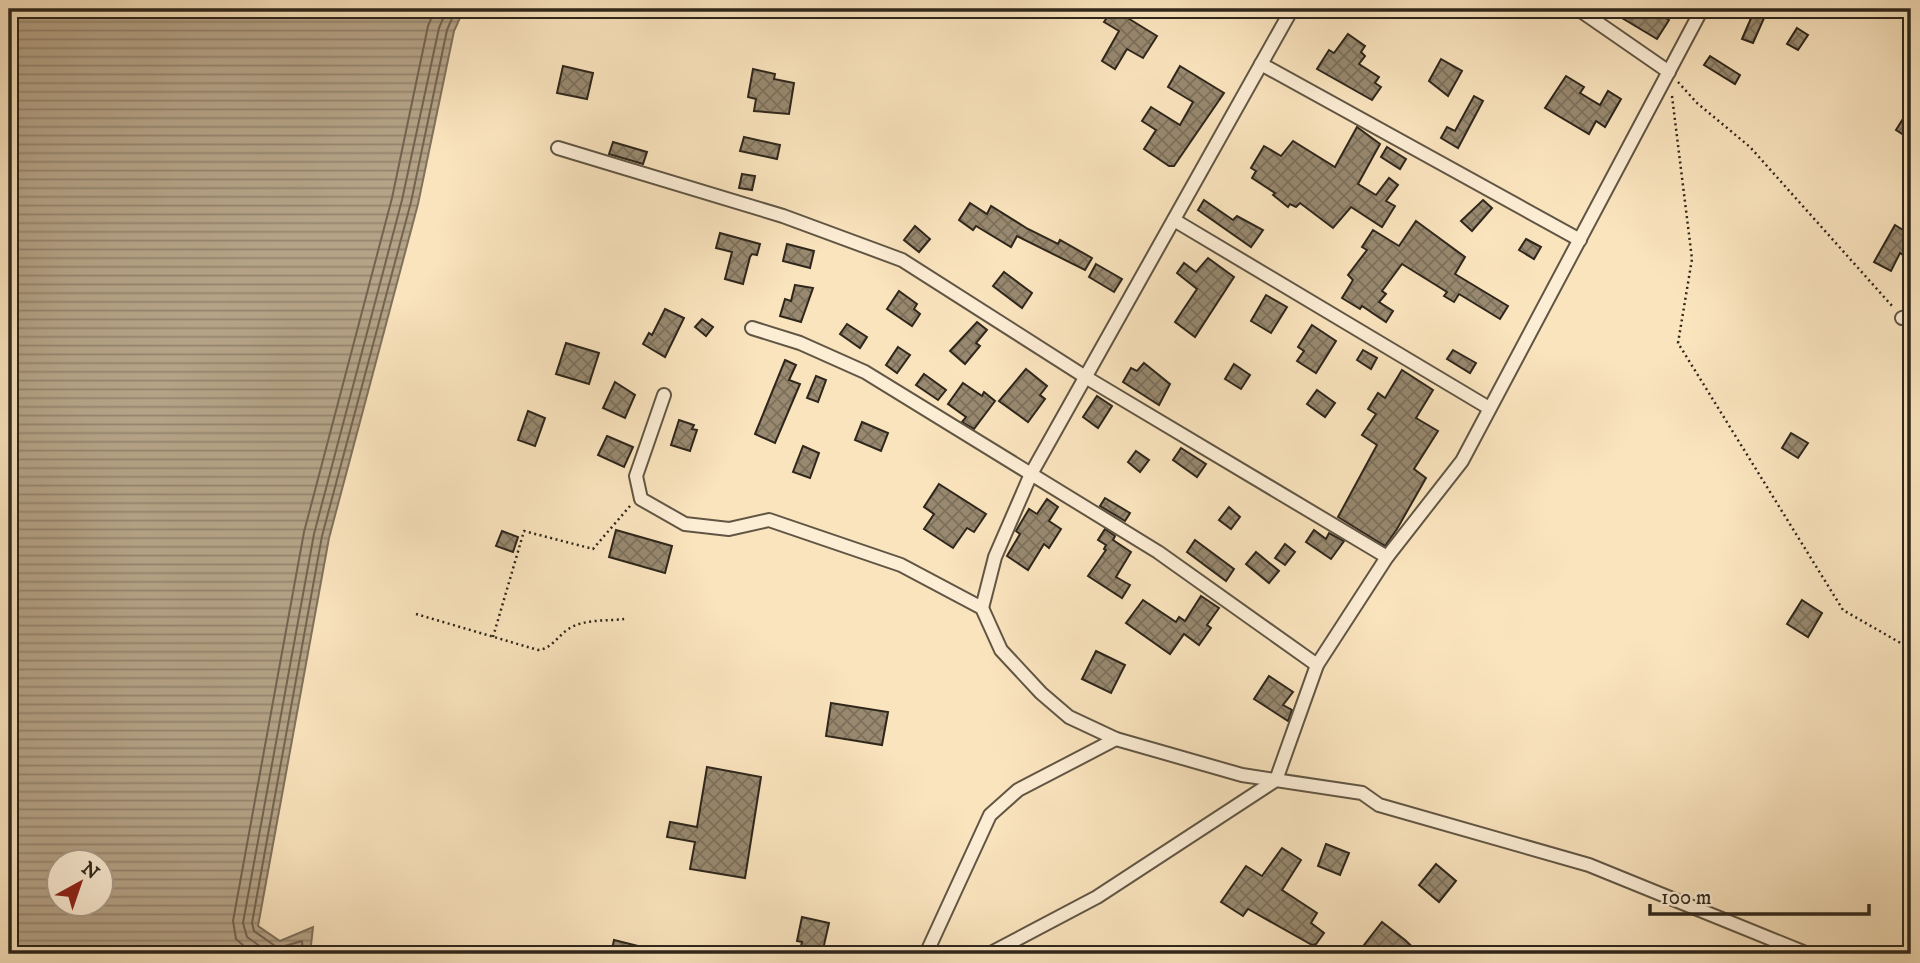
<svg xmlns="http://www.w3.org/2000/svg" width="1920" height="963" viewBox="0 0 1920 963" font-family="'IM FELL DW Pica',serif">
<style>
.water{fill:url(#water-rules);stroke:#7f715c;stroke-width:2;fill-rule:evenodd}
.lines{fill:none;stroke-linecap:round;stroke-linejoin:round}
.shore{stroke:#726451;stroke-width:2}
.building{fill:url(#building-cross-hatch);stroke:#2e261b;stroke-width:2}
.street-casing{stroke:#615644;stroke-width:16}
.path{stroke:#2e261b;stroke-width:2.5;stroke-dasharray:2 3.5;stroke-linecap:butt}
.street{stroke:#fcedd5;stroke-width:12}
</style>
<defs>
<pattern id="water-rules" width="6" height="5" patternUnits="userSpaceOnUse" patternTransform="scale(1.75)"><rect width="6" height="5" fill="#b5a387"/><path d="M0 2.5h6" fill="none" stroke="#94856e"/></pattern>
<pattern id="building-cross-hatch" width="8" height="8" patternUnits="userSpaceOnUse" patternTransform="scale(1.75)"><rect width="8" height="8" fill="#988970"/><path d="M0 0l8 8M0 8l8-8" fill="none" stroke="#7c705b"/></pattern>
</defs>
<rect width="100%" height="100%" fill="#fae4be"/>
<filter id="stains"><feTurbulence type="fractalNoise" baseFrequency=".00286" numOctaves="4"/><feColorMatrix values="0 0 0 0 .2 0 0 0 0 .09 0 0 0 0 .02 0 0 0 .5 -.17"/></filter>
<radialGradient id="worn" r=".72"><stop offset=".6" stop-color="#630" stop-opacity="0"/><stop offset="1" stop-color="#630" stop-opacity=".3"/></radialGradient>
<path class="water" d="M9,9H464L454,31L418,204L329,538L258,926L280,941L313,927L310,954H9ZM60,862H102V904H60Z"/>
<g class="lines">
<g class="shore">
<path d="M253,954L236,939L233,921L304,532L392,198L428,26L435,9"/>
<path d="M271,954L247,937L243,923L314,534L402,200L439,28L447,9"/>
<path d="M303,954L302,941L278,948L254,931L252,923L322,536L411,202L447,30L456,9"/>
</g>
</g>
<g class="building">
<path d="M1113,9L1157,36L1143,58L1127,49L1115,69L1102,61L1119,31L1104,22Z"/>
<path d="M1607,9H1651L1669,20L1657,39Z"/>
<path d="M1755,9H1768L1753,43L1742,39Z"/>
<path d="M1797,28L1808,35L1798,50L1787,44Z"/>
<path d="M1348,34L1365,46L1361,52L1365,56L1359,64L1379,77L1375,83L1381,87L1372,100L1317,69L1329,50L1334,53Z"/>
<path d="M1710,56L1740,75L1735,84L1704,65Z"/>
<path d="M1441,59L1462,71L1448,96L1429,81Z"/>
<path d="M563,66L593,73L587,99L557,93Z"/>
<path d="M1180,66L1224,93L1174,166H1169L1144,149L1156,130L1142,121L1151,107L1180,125L1193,102L1168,87Z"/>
<path d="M753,69L775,74L774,79L794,83L789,114L754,111L756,99L748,97Z"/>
<path d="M1566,76L1584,87L1580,93L1600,105L1608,91L1621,99L1605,127L1596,121L1589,134L1545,108Z"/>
<path d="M1474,96L1483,101L1458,148L1441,138L1447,127L1455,131Z"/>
<path d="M1911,106V130L1907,137L1896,130Z"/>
<path d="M1357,127L1380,144L1358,184L1376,195L1389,178L1398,185L1386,201L1395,206L1382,227L1351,207L1333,228L1300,203L1296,207L1290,204L1288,207L1273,195L1275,193L1252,178L1256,171L1251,168L1264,146L1281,156L1293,141L1335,167Z"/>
<path d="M744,137L780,145L777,159L740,151Z"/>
<path d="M613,142L647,152L643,164L609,154Z"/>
<path d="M1387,147L1406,159L1400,169L1381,157Z"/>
<path d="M742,174L755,176L752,190L739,188Z"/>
<path d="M1204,200L1233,220L1237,216L1263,230L1251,247L1198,210Z"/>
<path d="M1483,200L1492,208L1472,231L1461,221Z"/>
<path d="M970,203L987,214L991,206L1028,229L1058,244L1060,240L1092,258L1085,270L1017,236L1011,247L976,226L973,230L959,220Z"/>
<path d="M1416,221L1465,257L1455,274L1508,306L1500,319L1459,294L1454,302L1444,296L1447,292L1402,264L1382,291L1386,294L1379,302L1393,311L1386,322L1362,306L1360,309L1342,298L1353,280L1348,275L1367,250L1362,247L1373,230L1399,246Z"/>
<path d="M1895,225L1911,235V260L1900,253L1891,271L1874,262Z"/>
<path d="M915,226L930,239L919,252L904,240Z"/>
<path d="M720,233L760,244L757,255L752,254L750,257L743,284L725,279L732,252L716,248Z"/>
<path d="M1526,239L1541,247L1534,259L1519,250Z"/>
<path d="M787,244L814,251L810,268L783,261Z"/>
<path d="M1208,258L1234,277L1195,337L1175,322L1197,289L1177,273L1184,263L1196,272Z"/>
<path d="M1096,264L1122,279L1114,292L1089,277Z"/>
<path d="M1004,272L1032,293L1022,308L993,286Z"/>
<path d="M795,285L813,288L801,322L780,316L785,299L791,301Z"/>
<path d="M899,291L917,304L914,309L920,314L912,326L887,309Z"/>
<path d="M1266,295L1287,307L1271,333L1251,321Z"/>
<path d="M665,309L684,318L665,357L643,344L649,333L652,335Z"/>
<path d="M702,319L713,327L706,336L695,327Z"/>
<path d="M977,322L987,330L976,343L980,346L965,364L950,351Z"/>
<path d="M847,324L867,337L860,348L840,334Z"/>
<path d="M1312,325L1336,341L1316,373L1297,361L1304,351L1298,347Z"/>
<path d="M566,343L599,353L589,384L556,374Z"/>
<path d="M898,347L910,355L897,373L886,365Z"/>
<path d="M1363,350L1377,358L1371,369L1357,360Z"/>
<path d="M1453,350L1476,363L1470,373L1447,359Z"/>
<path d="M785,360L796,365L789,380L800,384L775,443L755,434Z"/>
<path d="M1144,363L1170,384L1159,405L1123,382L1131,368L1137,371Z"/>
<path d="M1234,364L1250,375L1241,389L1225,379Z"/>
<path d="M1026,369L1047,386L1040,395L1045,399L1028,422L999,401Z"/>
<path d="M1402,370L1433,390L1416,418L1438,431L1414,469L1426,478L1397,529L1385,546L1338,517L1377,445L1362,435L1376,414L1368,409L1378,393L1385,398Z"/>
<path d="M924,374L946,390L938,400L916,385Z"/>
<path d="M816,376L826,380L818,402L807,398Z"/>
<path d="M615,382L635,395L625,418L603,408Z"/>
<path d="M963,383L982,396L984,392L995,401L974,429L962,422L966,417L948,404Z"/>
<path d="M1317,390L1335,403L1325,417L1307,404Z"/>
<path d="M1097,396L1112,406L1098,428L1083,417Z"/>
<path d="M528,411L545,418L535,446L518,440Z"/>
<path d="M679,420L694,425L692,429L697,430L690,451L671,445Z"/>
<path d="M862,422L888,433L881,451L855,440Z"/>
<path d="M1791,433L1808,443L1798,458L1782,448Z"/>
<path d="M607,436L633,447L624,467L598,455Z"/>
<path d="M803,446L819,453L810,478L793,472Z"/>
<path d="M1181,448L1206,464L1197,477L1173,460Z"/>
<path d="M1136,451L1149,460L1140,472L1128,462Z"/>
<path d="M939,484L986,514L974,532L967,528L953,548L924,529L934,514L924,507Z"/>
<path d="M1105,498L1130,513L1125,521L1100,506Z"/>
<path d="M1047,499L1058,507L1049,521L1061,529L1049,548L1044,544L1028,570L1007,556L1020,534L1016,531L1029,509L1037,514Z"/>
<path d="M1229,507L1240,517L1231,529L1219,520Z"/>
<path d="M1105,529L1115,536L1113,540L1131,552L1116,577L1130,585L1122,598L1088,576L1106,550L1104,549L1106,545L1098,540Z"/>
<path d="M616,530L672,546L665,573L609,557Z"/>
<path d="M1314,530L1326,539L1329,533L1344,541L1331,559L1306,542Z"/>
<path d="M502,531L518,537L513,552L496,546Z"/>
<path d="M1195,540L1234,569L1226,581L1187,552Z"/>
<path d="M1285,544L1295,552L1285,565L1275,558Z"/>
<path d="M1256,552L1279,571L1269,583L1246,564Z"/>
<path d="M1201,596L1219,608L1207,625L1211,628L1199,645L1184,634L1170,654L1126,623L1143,600L1176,622L1179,617L1185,621Z"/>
<path d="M1802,600L1822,613L1808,637L1787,624Z"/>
<path d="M1096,651L1125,665L1111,693L1082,679Z"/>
<path d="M1269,676L1293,692L1283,705L1292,710L1288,721L1254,699Z"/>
<path d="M831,703L888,712L882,745L826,736Z"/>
<path d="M707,767L761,777L745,878L690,869L695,842L667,837L670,822L697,827Z"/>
<path d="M1326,844L1349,853L1340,875L1318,866Z"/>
<path d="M1282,848L1301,860L1282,890L1317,913L1311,923L1324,933L1316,944L1312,945L1248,909L1243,916L1221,902L1246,866L1262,876Z"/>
<path d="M1436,864L1456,881L1439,902L1419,885Z"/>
<path d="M802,917L829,923L822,954H799L802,942L797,941Z"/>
<path d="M1382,922L1405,940L1420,954H1357Z"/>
<path d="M614,940L654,950L653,954H611Z"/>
</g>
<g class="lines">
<g class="street-casing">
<g id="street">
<path d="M1578,9L1669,72"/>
<path d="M1261,64L1580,240"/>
<path d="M558,148L783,216L902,260L1087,378L1387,557"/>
<path d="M1174,220L1489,408"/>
<path d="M1902,318L1911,315"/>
<path d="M752,328L800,343L865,372L1158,552L1317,665"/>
<path d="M664,395L636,476L641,499L685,524L729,529L769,520L901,565L982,608L1001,650L1041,693L1069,717L1116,739L1242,775L1362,793L1379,805L1589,865L1808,954"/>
<path d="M982,608L995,557L1031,474L1292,9"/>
<path d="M926,954L990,815L1018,790L1116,739"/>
<path d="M989,954L1097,897L1276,780L1317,665L1387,557L1462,461L1702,9"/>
</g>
</g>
<g class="path">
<path d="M1678,82L1697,103L1750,147L1893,307"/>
<path d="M1672,96L1692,259L1678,343L1843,610L1911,649"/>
<path d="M416,614L538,650C552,649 558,635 570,628C585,619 608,621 625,619"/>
<path d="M493,637L524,531L593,549L630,506"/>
</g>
<use href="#street" class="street"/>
</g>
<rect width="1920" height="963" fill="none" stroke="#fae4be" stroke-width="35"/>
<rect x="10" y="10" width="1899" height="942" fill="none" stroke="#2e261b" stroke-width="3.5"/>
<rect x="18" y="18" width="1885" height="928" fill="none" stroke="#2e261b" stroke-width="2"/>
<g transform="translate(80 883) rotate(40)"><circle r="33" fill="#fcedd5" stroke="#aa9d8b" stroke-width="2"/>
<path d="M0-5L12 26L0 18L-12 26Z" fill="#8f2418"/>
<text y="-10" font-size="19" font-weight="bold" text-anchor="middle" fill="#2e261b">N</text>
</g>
<path d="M1650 904v10h219v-10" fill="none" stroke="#2e261b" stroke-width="3.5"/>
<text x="1661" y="904" font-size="21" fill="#2e261b" stroke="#fcedd5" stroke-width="5" paint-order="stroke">100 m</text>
<rect width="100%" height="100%" filter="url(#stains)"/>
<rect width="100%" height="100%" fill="url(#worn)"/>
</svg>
